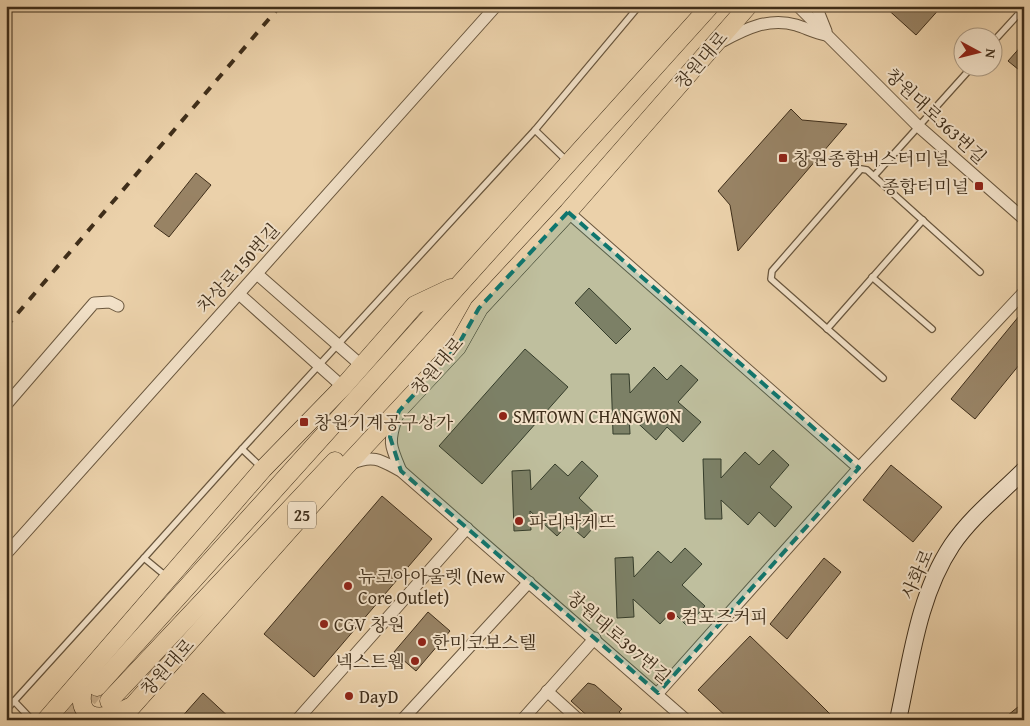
<svg xmlns="http://www.w3.org/2000/svg" width="1030" height="726" viewBox="0 0 1030 726" font-family="'Gentium Book Plus','Noto Serif KR',serif">
<style>
.building{fill:#988365;stroke:#3f2e1a}
.lines{fill:none;stroke-linecap:round;stroke-linejoin:round}
.primary-tunnel{stroke:#c9b08d;stroke-width:18;stroke-dasharray:18 9;stroke-linecap:butt}
.lane-casing{stroke:#6a573e;stroke-width:8}
.street-casing{stroke:#6a573e;stroke-width:13}
.secondary-casing{stroke:#3f2e1a;stroke-width:18}
.primary-casing{stroke:#3f2e1a;stroke-width:19}
.lane{stroke:#f2e1c8;stroke-width:5.5}
.street{stroke:#f2e1c8;stroke-width:11}
.secondary{stroke:#f2e1c8;stroke-width:16}
.primary{stroke:#ebd1aa;stroke-width:18}
.rail{stroke:#3f2e1a;stroke-width:4;stroke-dasharray:9 9;stroke-linecap:butt}
.marked{fill:#0f766e;fill-opacity:0.2;stroke:#0f766e;stroke-width:4;stroke-dasharray:10 6;stroke-linejoin:round}
.poi-dot{fill:#8f2418;stroke:#f2e1c8;stroke-width:2}
.labels{text-anchor:middle;dominant-baseline:central;stroke-width:4;stroke-linejoin:round;paint-order:stroke}
.shield{fill:#f2e1c8;stroke:#75644e;stroke-width:1}
.shield-label{font-size:16px;font-weight:bold;fill:#3f2e1a}
.street-label{font-size:18px;fill:#3f2e1a;stroke:#f2e1c8}
.poi-label{font-size:18px;fill:#3f2e1a;stroke:#f2e1c8;text-anchor:start}
</style>
<rect width="100%" height="100%" fill="#ebd1aa"/>
<filter id="stains"><feTurbulence type="fractalNoise" baseFrequency=".004" numOctaves="4"/><feColorMatrix values="0 0 0 0 .2 0 0 0 0 .09 0 0 0 0 .02 0 0 0 .5 -.17"/></filter>
<radialGradient id="worn" r=".72"><stop offset=".6" stop-color="#630" stop-opacity="0"/><stop offset="1" stop-color="#630" stop-opacity=".3"/></radialGradient>
<g class="building">
<path d="M884,6H942L916,35Z"/>
<path d="M1024,43V74L1008,61Z"/>
<path d="M791,109L802,120L847,124L738,251L730,205L718,191Z"/>
<path d="M196,173L211,185L169,237L154,226Z"/>
<path d="M589,288L631,329L616,344L575,303Z"/>
<path d="M1024,310V359L975,419L951,399Z"/>
<path d="M525,349L568,387L482,484L439,446Z"/>
<path d="M681,365L698,380L678,402L701,422L683,442L667,427L656,440L629,415L630,434H613L611,374H629L630,393L654,367L667,380Z"/>
<path d="M773,450L789,465L770,487L792,507L775,527L759,512L748,525L721,500L722,519H705L703,459H721V478L745,452L759,465Z"/>
<path d="M582,461L598,476L579,498L601,519L584,538L568,524L557,536L530,511L531,530L514,531L512,471L530,470L531,490L555,464L568,476Z"/>
<path d="M891,465L942,507L913,542L863,500Z"/>
<path d="M382,496L432,539L314,677L264,634Z"/>
<path d="M685,548L702,564L682,585L705,606L687,626L672,611L660,624L633,599L634,617L617,618L615,558L633,557L634,577L658,551L671,563Z"/>
<path d="M824,558L841,572L787,639L770,624Z"/>
<path d="M428,612L450,631L416,671L394,652Z"/>
<path d="M750,636L816,700L836,720H730L698,690Z"/>
<path d="M588,683L595,685L622,709L619,712L628,720H592L571,701Z"/>
<path d="M203,693L232,720H179Z"/>
<path d="M1024,702V720H1002Z"/>
</g>
<g class="lines">
<path class="primary-tunnel" d="M71,720L97,687"/>
<g class="lane-casing">
<g id="lane">
<path d="M992,43L1024,8"/>
<path d="M535,130L639,6"/>
<path d="M874,176L971,68"/>
<path d="M872,277L932,329"/>
<path d="M827,329L923,220"/>
<path d="M883,378L771,279L772,271L861,169L867,170L980,272"/>
<path d="M242,449L535,130L567,161"/>
<path d="M144,558L242,449L262,468"/>
<path d="M14,701L32,720"/>
<path d="M6,710L144,558L167,577"/>
</g>
</g>
<g class="street-casing">
<g id="street">
<path d="M798,6L918,126L1024,219"/>
<path d="M816,6L826,31"/>
<path d="M723,41C745,29 769,17 796,25C806,28 815,33 826,35"/>
<path d="M568,212L859,468"/>
<path d="M257,274L362,366"/>
<path d="M239,294L343,387"/>
<path d="M6,405L94,303L110,302L118,306"/>
<path d="M397,416C388,443 390,445 401,471"/>
<path d="M353,463C374,454 382,461 401,471L686,720"/>
<path d="M6,554L496,6"/>
<path d="M547,691L579,720"/>
<path d="M658,693L859,468L1024,292"/>
<path d="M297,720L467,528"/>
<path d="M402,720L529,582"/>
<path d="M522,720L595,638"/>
</g>
</g>
<g class="secondary-casing">
<path id="secondary" d="M898,720C911,661 918,596 952,545C971,517 1000,494 1024,470"/>
</g>
<g class="primary-casing">
<g id="primary">
<path d="M87,675C71,717 94,726 130,707"/>
<path d="M97,687L710,6"/>
<path d="M109,701L335,461"/>
<path d="M46,720L263,469L343,387L415,305L451,288"/>
<path d="M120,720L347,465L457,347L479,308L568,212L748,6"/>
</g>
</g>
<use href="#lane" class="lane"/>
<use href="#street" class="street"/>
<use href="#secondary" class="secondary"/>
<use href="#primary" class="primary"/>
<path class="rail" d="M6,327L280,6"/>
</g>
<path class="marked" d="M568,212L859,468L658,693L401,471L390,437L399,411L457,347L479,308Z"/>
<g class="poi-dot">
<rect x="778" y="153" width="10" height="10" rx="2.5"/>
<rect x="974" y="181" width="10" height="10" rx="2.5"/>
<circle cx="503" cy="416" r="5"/>
<rect x="299" y="417" width="10" height="10" rx="2.5"/>
<circle cx="519" cy="521" r="5"/>
<circle cx="348" cy="586" r="5"/>
<circle cx="671" cy="616" r="5"/>
<circle cx="324" cy="624" r="5"/>
<circle cx="422" cy="642" r="5"/>
<circle cx="415" cy="661" r="5"/>
<circle cx="349" cy="696" r="5"/>
</g>
<g class="labels">
<rect class="shield" x="288" y="501.5" width="28" height="27" rx="4"/>
<g class="shield-label">
<text x="302" y="515">25</text>
</g>
<g class="street-label">
<text transform="translate(701 60) rotate(-49)">창원대로</text>
<text transform="translate(936 116) rotate(43)">창원대로363번길</text>
<text transform="translate(238 268) rotate(-48)">차상로150번길</text>
<text transform="translate(437 366) rotate(-50)">창원대로</text>
<text transform="translate(917 574) rotate(-66)">사화로</text>
<text transform="translate(619 637) rotate(41)">창원대로397번길</text>
<text transform="translate(167 667) rotate(-48)">창원대로</text>
</g>
<g class="poi-label">
<text x="793" y="158">창원종합버스터미널</text>
<text x="969" y="186" text-anchor="end">종합터미널</text>
<text x="513" y="416">SMTOWN CHANGWON</text>
<text x="314" y="422">창원기계공구상가</text>
<text x="529" y="521">파리바게뜨</text>
<text x="358" y="576">뉴코아아울렛 (New<tspan x="358" dy="21">Core Outlet)</tspan></text>
<text x="681" y="616">컴포즈커피</text>
<text x="334" y="624">CGV 창원</text>
<text x="432" y="642">한미코보스텔</text>
<text x="405" y="661" text-anchor="end">넥스트웹</text>
<text x="359" y="696">DayD</text>
</g>
</g>
<rect width="1030" height="726" fill="none" stroke="#ebd1aa" stroke-width="25"/>
<rect x="8" y="8" width="1015" height="711" fill="none" stroke="#3f2e1a" stroke-width="2.5"/>
<rect x="12" y="12" width="1005" height="701" fill="none" stroke="#3f2e1a"/>
<g transform="translate(978 52) rotate(97)"><circle r="24" fill="#f2e1c8" stroke="#aa9982"/>
<path d="M0-4L9 19L0 12L-9 19Z" fill="#8f2418"/>
<text y="-8" font-size="14" font-weight="bold" text-anchor="middle" fill="#3f2e1a">N</text>
</g>
<rect width="100%" height="100%" filter="url(#stains)"/>
<rect width="100%" height="100%" fill="url(#worn)"/>
</svg>
